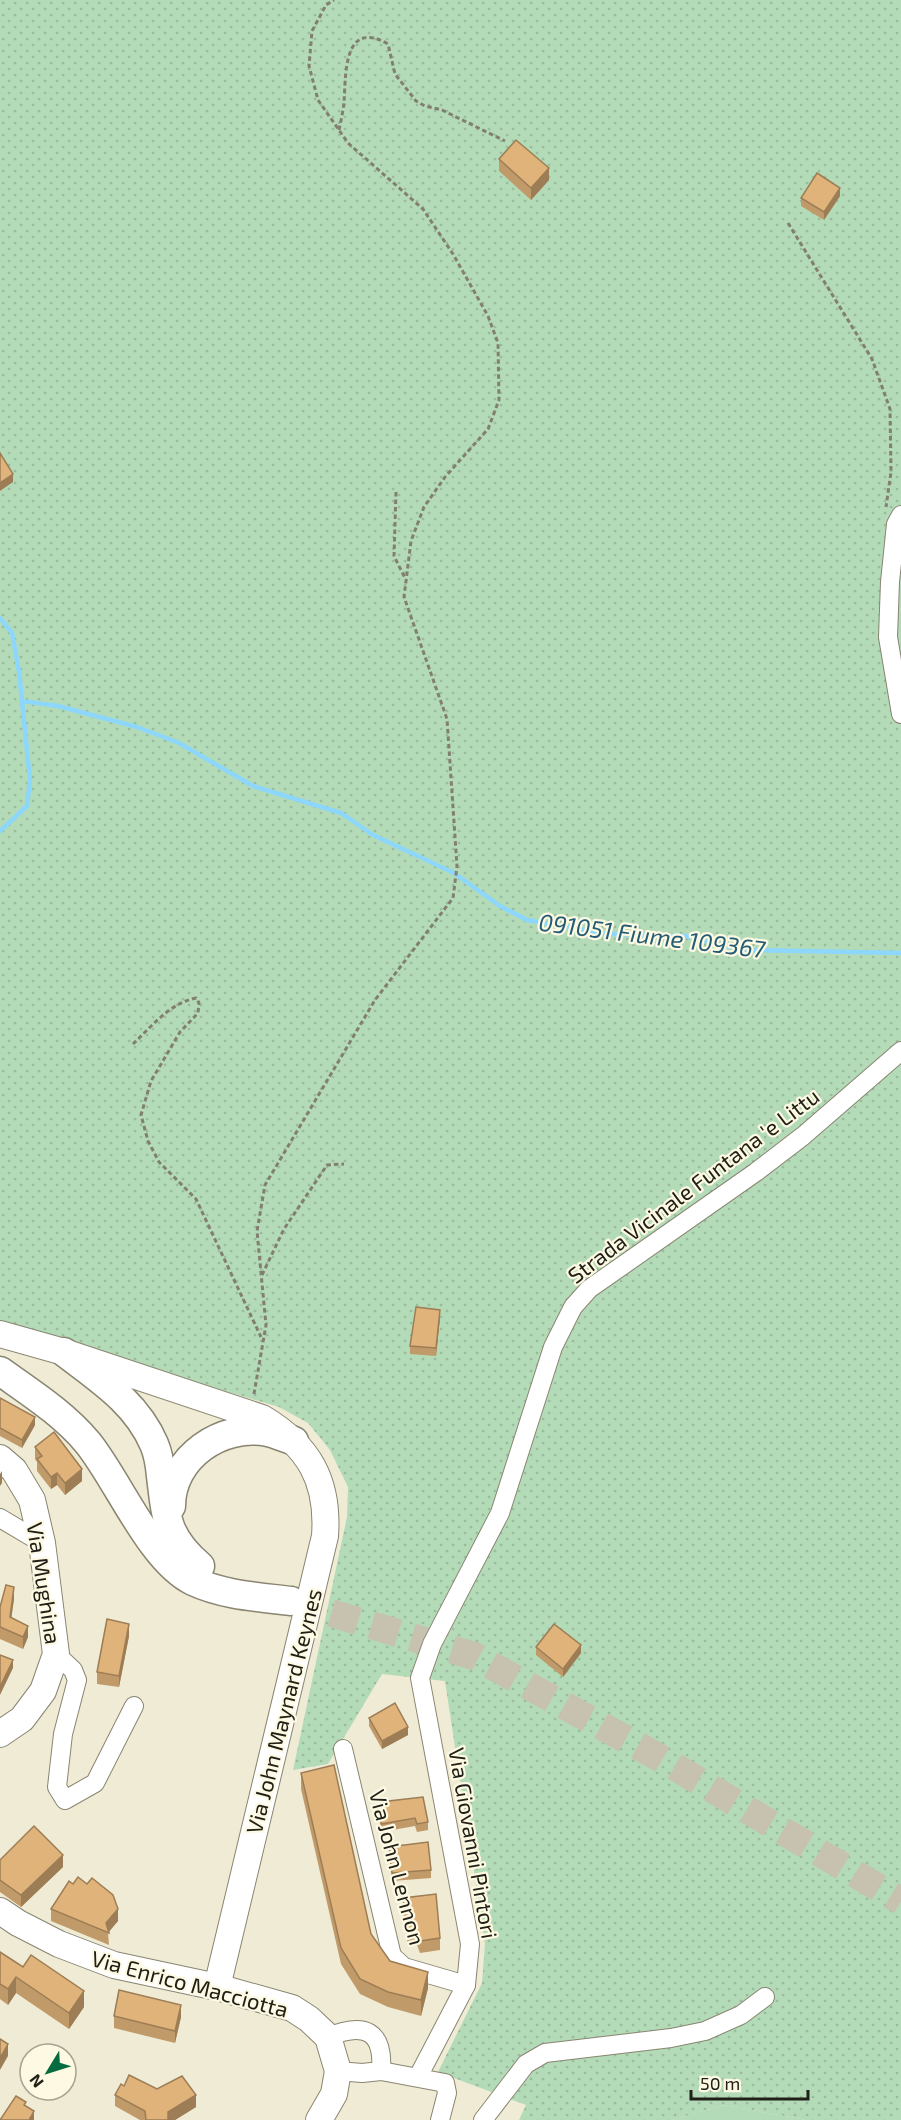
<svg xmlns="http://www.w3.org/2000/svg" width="901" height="2120" viewBox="0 0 901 2120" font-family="'Exo 2',sans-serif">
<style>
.grass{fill:url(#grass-dots)}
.pitch{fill:#b3dbb8}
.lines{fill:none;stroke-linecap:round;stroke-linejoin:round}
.stream{stroke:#8dd6fc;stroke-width:4.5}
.primary-tunnel{stroke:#c6c2af;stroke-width:28;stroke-dasharray:28 14;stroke-linecap:butt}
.street-casing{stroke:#898571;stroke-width:20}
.secondary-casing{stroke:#898571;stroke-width:28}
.primary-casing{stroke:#898571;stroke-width:31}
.path{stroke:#827f71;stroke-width:3;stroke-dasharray:4.5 3;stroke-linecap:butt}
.street{stroke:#fff;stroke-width:18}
.secondary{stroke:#fff;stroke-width:26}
.primary{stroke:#fff;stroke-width:28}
.wall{fill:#c19a69}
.shaded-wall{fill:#9d7d55}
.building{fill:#e0b37a;stroke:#9d7d55;stroke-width:1.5}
.labels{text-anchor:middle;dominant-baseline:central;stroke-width:4.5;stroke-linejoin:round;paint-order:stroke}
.street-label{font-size:22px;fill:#212018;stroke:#fdf9e2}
.water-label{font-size:24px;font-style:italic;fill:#245c77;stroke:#fdf9e2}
</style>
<defs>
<pattern id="grass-dots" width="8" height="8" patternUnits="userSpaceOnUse" patternTransform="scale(1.5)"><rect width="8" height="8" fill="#b3dbb8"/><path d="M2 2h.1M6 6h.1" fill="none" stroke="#9abc9d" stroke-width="1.8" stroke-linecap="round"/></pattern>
</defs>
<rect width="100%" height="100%" fill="#efebd5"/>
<path class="grass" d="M0,0H901V2120H806L724,2105L672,2120H519L526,2105L438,2072L482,1983L485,1944L445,1681L382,1674L328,1764L293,1770L347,1517L348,1487L330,1450L308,1423L279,1407L0,1324Z"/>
<path class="pitch" d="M724,2105L806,2120H672Z"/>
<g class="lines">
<g class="stream">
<path d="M0,618L12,633L19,672L30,780L27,806L0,831"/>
<path d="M22,701L58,706L137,727L179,743L253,786L341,813L373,835L454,873L500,906L527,920L606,934L686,936L743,950L901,953"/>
</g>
<path class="primary-tunnel" d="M291,1601L474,1656L660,1758L901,1901"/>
<g class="street-casing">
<g id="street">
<path d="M901,515L896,524L890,582L888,637L901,714"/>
<path d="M0,1518L42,1543"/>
<path d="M56,1654L73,1670L77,1680L63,1734L57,1787L65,1800L95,1783L134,1706"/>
<path d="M343,1749L392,1956L404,1967L466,1985"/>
<path d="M328,2037C364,2022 384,2030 381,2071"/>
<path d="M338,2071L362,2073L381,2071L445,2083L447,2093L440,2120"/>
<path d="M418,2077L466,1985L470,1944L420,1678L432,1644L500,1513L553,1347L573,1307L589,1289L756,1172L803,1136L901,1051"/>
<path d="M483,2120L526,2064L545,2053L671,2038L705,2031L741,2015L765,1997"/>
</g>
</g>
<g class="secondary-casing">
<g id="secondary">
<path d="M0,1334L64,1352L262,1418C309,1446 329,1481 325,1536L217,1987"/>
<path d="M0,1458L14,1470L32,1500L42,1543L56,1654L43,1691L22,1719L0,1734"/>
<path d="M0,1911L18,1923L59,1944L114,1965L217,1987L292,2008L309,2019L328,2037L338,2071L334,2094L319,2120"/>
</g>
</g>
<g class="primary-casing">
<g id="primary">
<path d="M64,1352C99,1379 136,1402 154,1444C158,1453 160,1465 161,1476C166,1517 166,1537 200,1566"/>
<path d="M0,1371C31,1393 64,1414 88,1443C118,1480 151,1561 193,1581C223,1595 258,1597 291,1601"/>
<path d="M171,1506C171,1457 222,1423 268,1432C277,1434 286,1438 294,1441"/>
</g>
</g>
<g class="path">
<path d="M339,130C341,121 343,111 344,102C346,75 343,18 388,44L395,74L416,101L425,106L442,110L505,141"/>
<path d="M788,223L872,359L890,409L891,472L886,507"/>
<path d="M396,492L394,556L405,578"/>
<path d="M133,1044C152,1026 170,1003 196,998L199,1003L198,1013L180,1032L151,1081L141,1115L148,1141L159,1162L196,1199L261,1337"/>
<path d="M262,1275L284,1229L327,1165L344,1164"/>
<path d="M254,1394L266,1325L257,1231L265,1185L375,1000L453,898L457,866L447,719L404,597L411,541L424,507L445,477L488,429L499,400L498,343L488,316L453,254L423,209L348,143L318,100L309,66L312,31L326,5L334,0"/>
</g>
<use href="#street" class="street"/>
<use href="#secondary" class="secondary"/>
<use href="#primary" class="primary"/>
</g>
<g class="wall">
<path d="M499,159L549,180L531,200L499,171Z"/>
<path d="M840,196L824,220L801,206V198Z"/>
<path d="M440,1318L436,1356L410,1354V1346Z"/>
<path d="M0,1398L35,1425L22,1448L0,1436Z"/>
<path d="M35,1447L82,1481L65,1495L57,1485L51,1489L37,1471V1462L35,1459Z"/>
<path d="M14,1599L11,1617L28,1637L23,1649L0,1639V1607Z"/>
<path d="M129,1636L119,1687L97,1684V1672Z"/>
<path d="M536,1647L581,1653L563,1677L536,1655Z"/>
<path d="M369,1718L408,1735L382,1749L369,1726Z"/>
<path d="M301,1773L371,1934L390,1961L428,1988L421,2016L388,2007L360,1994L341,1964L301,1789Z"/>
<path d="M380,1802L428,1822V1830L417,1832L415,1826L381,1832Z"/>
<path d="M389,1847L431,1870V1878L392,1881Z"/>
<path d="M0,1860L63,1867L21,1907L0,1892Z"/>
<path d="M403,1898L440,1938V1950L420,1953L417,1945L408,1946L403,1910Z"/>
<path d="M51,1909L118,1921L108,1932L109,1945L51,1921Z"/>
<path d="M0,1952L84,2007L69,2029L16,1993L8,2005L0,1999Z"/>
<path d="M114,2016L181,2017L175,2043L114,2028Z"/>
<path d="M124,2086L196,2107L175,2120H140L115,2106V2095Z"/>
</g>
<g class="shaded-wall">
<path d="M549,168V180L531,200V188Z"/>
<path d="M840,188V196L824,220V212Z"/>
<path d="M13,474V482L0,491V483Z"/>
<path d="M440,1310V1318L436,1356V1348Z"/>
<path d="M35,1417V1425L22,1448V1440Z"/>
<path d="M82,1469V1481L65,1495V1483Z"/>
<path d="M2,1471V1483L0,1486V1474Z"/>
<path d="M57,1473V1485L51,1489V1477Z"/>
<path d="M14,1587V1599L10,1628V1617Z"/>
<path d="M129,1624V1636L119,1687V1676Z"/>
<path d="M28,1626V1637L23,1649V1637Z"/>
<path d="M581,1645V1653L563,1677V1669Z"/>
<path d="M13,1660V1668L0,1695V1687Z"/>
<path d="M408,1727V1735L382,1749V1741Z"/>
<path d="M63,1855V1867L21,1907V1895Z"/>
<path d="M118,1909V1921L108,1933L106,1923Z"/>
<path d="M428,1972V1988L421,2016V2000Z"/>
<path d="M16,1977V1993L8,2005V1989Z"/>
<path d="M84,1991V2007L69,2029V2013Z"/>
<path d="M181,2005V2017L175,2043V2031Z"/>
<path d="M8,2044V2056L0,2070V2058Z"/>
<path d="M196,2095V2107L175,2120H168V2112Z"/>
<path d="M34,2111V2120H29Z"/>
</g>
<g class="building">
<path d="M516,140L549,168L531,188L499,159Z"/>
<path d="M817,173L840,188L824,212L801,198Z"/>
<path d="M0,453L13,474L0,483Z"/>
<path d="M416,1307L440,1310L436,1348L410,1346Z"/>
<path d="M0,1398L35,1417L22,1440L0,1428Z"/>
<path d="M54,1432L82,1469L65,1483L57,1473L51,1477L37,1459L42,1456L35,1447Z"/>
<path d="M6,1585L14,1587L10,1617L28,1626L23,1637L0,1627V1607Z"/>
<path d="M107,1619L129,1624L119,1676L97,1672Z"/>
<path d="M554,1624L581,1645L563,1669L536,1647Z"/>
<path d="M0,1655L13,1660L0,1687Z"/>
<path d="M395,1703L408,1727L382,1741L369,1718Z"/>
<path d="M334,1765L371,1934L390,1961L428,1972L421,2000L388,1992L360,1979L341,1948L301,1773Z"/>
<path d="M423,1797L428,1822L417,1824L415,1818L381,1824L380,1802Z"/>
<path d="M34,1826L63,1855L21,1895L0,1880V1860Z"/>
<path d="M428,1842L431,1870L392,1873L389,1847Z"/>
<path d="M78,1877L87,1884L92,1878L113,1895L118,1909L106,1923L109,1933L51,1909L69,1881L73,1884Z"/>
<path d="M436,1894L440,1938L420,1941L417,1933L408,1934L403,1898Z"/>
<path d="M0,1952L23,1967L31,1955L84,1991L69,2013L16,1977L8,1989L0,1984Z"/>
<path d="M119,1990L181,2005L175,2031L114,2016Z"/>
<path d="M0,2039L8,2044L0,2058Z"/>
<path d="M129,2075L157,2089L182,2076L196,2095L168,2112V2120H146L145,2111L115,2095L121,2084L124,2086Z"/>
<path d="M16,2096L26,2102L24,2105L34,2111L29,2120H0Z"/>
</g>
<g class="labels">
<g class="street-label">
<text transform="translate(693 1185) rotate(-37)">Strada Vicinale Funtana 'e Littu</text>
<text transform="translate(45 1583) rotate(81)">Via Mughina</text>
<text transform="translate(283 1711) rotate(-76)">Via John Maynard Keynes</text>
<text transform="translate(474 1843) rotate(80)">Via Giovanni Pintori</text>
<text transform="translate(398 1867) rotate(75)">Via John Lennon</text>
<text transform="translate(190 1983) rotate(15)">Via Enrico Macciotta</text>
</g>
<g class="water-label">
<text transform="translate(652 935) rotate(7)">091051 Fiume 109367</text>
</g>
</g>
<g transform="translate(48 2072) rotate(232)"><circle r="28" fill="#fdf9e2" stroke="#a5a291" stroke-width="1.5"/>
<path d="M0-4.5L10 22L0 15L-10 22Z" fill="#056a3f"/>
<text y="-9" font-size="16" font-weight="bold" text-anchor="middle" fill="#212018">N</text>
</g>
<path d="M691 2090v9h117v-9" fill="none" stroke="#212018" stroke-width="3"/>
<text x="700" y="2090" font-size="18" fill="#212018" stroke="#fdf9e2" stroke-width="4.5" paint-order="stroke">50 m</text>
</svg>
